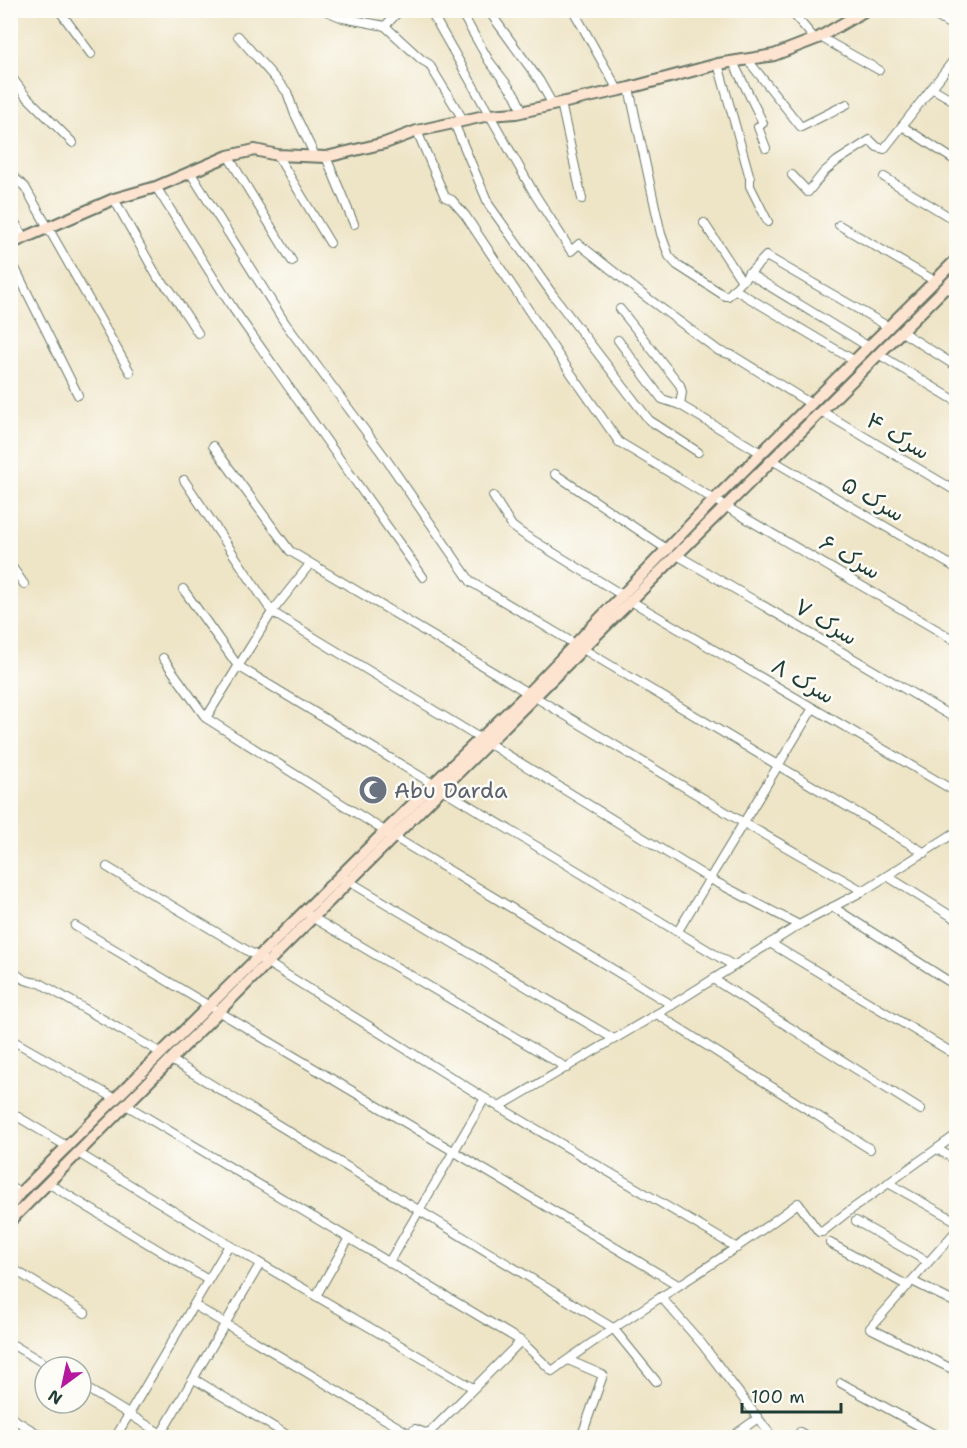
<svg xmlns="http://www.w3.org/2000/svg" width="967" height="1448" viewBox="0 0 967 1448" font-family="'Shantell Sans','Playpen Sans Arabic',sans-serif">
<style>
.lines{fill:none;stroke-linecap:round;stroke-linejoin:round}
.street-casing{stroke:#677767;stroke-width:10}
.secondary-casing{stroke:#677767;stroke-width:14}
.highway-casing{stroke:#677767;stroke-width:16}
.street{stroke:#fff;stroke-width:8}
.secondary{stroke:#fde4d0;stroke-width:10}
.highway{stroke:#f9bc8a;stroke-width:14}
.labels{text-anchor:middle;dominant-baseline:central;stroke-width:5;stroke-linejoin:round;paint-order:stroke}
.street-label{font-size:22px;fill:#1f3d34;stroke:#fdfcf7}
.worship-label{font-size:22px;fill:#5b616d;stroke:#fdfcf7;text-anchor:start}
</style>
<rect width="100%" height="100%" fill="#fdfcf7"/>
<filter id="ink" filterUnits="userSpaceOnUse"><feTurbulence type="fractalNoise" baseFrequency=".0167" numOctaves="2"/><feDisplacementMap in="SourceGraphic" scale="12" xChannelSelector="R" yChannelSelector="G"/><feConvolveMatrix kernelMatrix="1 2 1 2 8 2 1 2 1" color-interpolation-filters="sRGB"/></filter>
<filter id="wash" filterUnits="userSpaceOnUse"><feTurbulence type="fractalNoise" baseFrequency=".008" numOctaves="4" result="noise"/><feDisplacementMap in="SourceGraphic" scale="24" xChannelSelector="R" yChannelSelector="G"/><feGaussianBlur stdDeviation="1.35" result="paint"/><feColorMatrix in="noise" values="0 0 0 0 0 0 0 0 0 0 0 0 0 0 0 0 0 1.4 0 .05"/><feComposite in="paint" operator="in"/></filter>
<g filter="url(#wash)">
<rect width="100%" height="100%" fill="#eee4c6"/>
</g>
<g filter="url(#ink)">
<g class="lines">
<g class="street-casing">
<g id="street">
<path d="M59,10L91,54"/>
<path d="M324,10L343,18L385,26L422,60L429,64L464,121"/>
<path d="M430,10L534,193L571,251L579,244L642,294L719,351L732,355L811,404"/>
<path d="M460,10L489,61L515,95L523,112"/>
<path d="M488,10L539,80L553,105"/>
<path d="M573,10L618,90"/>
<path d="M790,10L815,39"/>
<path d="M926,10L956,28"/>
<path d="M385,26L400,10"/>
<path d="M238,36L287,92L294,112L315,156"/>
<path d="M820,37L879,70"/>
<path d="M747,59L801,127L847,104"/>
<path d="M733,62L763,123L758,127L766,148"/>
<path d="M718,64L750,178V186L768,222"/>
<path d="M10,75L25,95L73,143"/>
<path d="M629,88L661,234L669,256L677,265L725,296H728L766,256L889,327"/>
<path d="M932,88L956,102"/>
<path d="M561,103L582,199"/>
<path d="M454,123L489,205L553,295L649,420L698,452"/>
<path d="M902,126L956,161"/>
<path d="M417,131L445,197L452,200L465,215L559,356L619,442L725,506L956,641"/>
<path d="M277,155L330,243"/>
<path d="M228,156L292,261"/>
<path d="M326,157L354,224"/>
<path d="M190,172L285,323L384,456L471,582L575,644"/>
<path d="M10,174L25,187L130,372"/>
<path d="M792,175L808,192L824,172L837,161L870,140L877,147L884,149L956,57"/>
<path d="M884,177L956,221"/>
<path d="M156,187L232,307L423,577"/>
<path d="M114,199L158,278L170,290L198,333"/>
<path d="M10,214L24,238"/>
<path d="M704,223L742,281"/>
<path d="M839,225L935,281"/>
<path d="M10,258L78,395"/>
<path d="M748,273L869,347"/>
<path d="M946,287L956,293"/>
<path d="M734,289L855,361"/>
<path d="M620,309L680,385L682,392L680,405"/>
<path d="M902,332L956,366"/>
<path d="M618,340L662,399L680,405L761,453"/>
<path d="M880,355L956,401"/>
<path d="M821,411L956,491"/>
<path d="M213,446L290,551L528,693"/>
<path d="M772,460L956,568"/>
<path d="M555,474L668,550"/>
<path d="M184,480L272,612L481,739"/>
<path d="M493,496L512,526L523,534L622,595"/>
<path d="M677,555L956,719"/>
<path d="M10,564L24,584"/>
<path d="M183,589L238,666L433,784"/>
<path d="M631,601L956,792"/>
<path d="M583,649L925,853"/>
<path d="M163,658L206,718L394,837L672,1005"/>
<path d="M535,697L744,823L863,891"/>
<path d="M206,718L272,612L310,564"/>
<path d="M488,743L710,879L799,925"/>
<path d="M442,789L734,966"/>
<path d="M107,867L258,957L499,1107L737,1248"/>
<path d="M887,876L956,919"/>
<path d="M345,879L614,1039"/>
<path d="M833,907L956,986"/>
<path d="M310,916L567,1068"/>
<path d="M75,926L678,1285"/>
<path d="M678,931L813,708"/>
<path d="M770,943L956,1055"/>
<path d="M10,965C17,978 26,982 40,983L161,1053"/>
<path d="M713,979L921,1110"/>
<path d="M657,1014L870,1149"/>
<path d="M10,1039L116,1099"/>
<path d="M171,1060L613,1328L656,1381"/>
<path d="M126,1105L521,1341"/>
<path d="M499,1107L672,1005L799,925L863,891L956,832"/>
<path d="M10,1112L68,1147"/>
<path d="M937,1149L956,1160"/>
<path d="M78,1153L229,1245L473,1388"/>
<path d="M48,1183L208,1280"/>
<path d="M888,1183L956,1221"/>
<path d="M10,1187L20,1193"/>
<path d="M856,1221L928,1262"/>
<path d="M956,1231L870,1328L956,1371"/>
<path d="M830,1243L908,1286"/>
<path d="M389,1262L485,1098"/>
<path d="M10,1267L85,1313"/>
<path d="M912,1281L956,1303"/>
<path d="M316,1296L349,1238"/>
<path d="M661,1297L702,1344L773,1438"/>
<path d="M194,1305L408,1433"/>
<path d="M10,1343L50,1367"/>
<path d="M568,1360L603,1375L581,1438"/>
<path d="M194,1379L292,1438"/>
<path d="M841,1383L941,1438"/>
<path d="M81,1385L168,1438"/>
<path d="M10,1417L45,1438"/>
<path d="M800,1432L810,1438"/>
<path d="M161,1434L260,1264"/>
<path d="M115,1438L229,1245"/>
<path d="M403,1438L415,1429L425,1433L431,1431L521,1341L552,1371C632,1312 719,1264 798,1203L819,1232H822L845,1214L956,1135"/>
<path d="M730,1438L758,1418"/>
</g>
</g>
<g class="secondary-casing">
<g id="secondary">
<path d="M10,244L114,199L156,187L228,156L255,150L277,155L326,157L385,143L417,131L489,115L516,113L629,88L718,64L774,55L818,38L866,10"/>
<path d="M10,1206L20,1193L433,784L528,693L714,500L956,260"/>
<path d="M10,1221L267,963L956,277"/>
</g>
</g>
<g class="highway-casing">
<path id="highway" d="M945,10L956,18"/>
</g>
<use href="#street" class="street"/>
<use href="#secondary" class="secondary"/>
<use href="#highway" class="highway"/>
</g>
</g>
<defs>
<g id="mosque-disc" transform="scale(1.5)"><circle r="9.5" fill="#6b7280" stroke="#fdfcf7"/><path d="M3.5-4.9A6 6 0 1 0 3.5 4.9A5 5 0 1 1 3.5-4.9Z" fill="#fff"/></g>
</defs>
<g fill-rule="evenodd">
<use href="#mosque-disc" x="373" y="790"/>
</g>
<g class="labels">
<g class="street-label">
<text transform="translate(898 436) rotate(31)">سرک ۴</text>
<text transform="translate(873 499) rotate(30)">سرک ۵</text>
<text transform="translate(850 557) rotate(30)">سرک ۶</text>
<text transform="translate(826 622) rotate(31)">سرک ۷</text>
<text transform="translate(803 681) rotate(30)">سرک ۸</text>
</g>
<g class="worship-label">
<text x="394" y="790">Abu Darda</text>
</g>
</g>
<rect width="967" height="1448" fill="none" stroke="#fdfcf7" stroke-width="36"/>
<g transform="translate(63 1385) rotate(213)"><circle r="28" fill="#fdfcf7" stroke="#a4b0a9" stroke-width="1.5"/>
<path d="M0-4.5L10 22L0 15L-10 22Z" fill="#b5179e"/>
<text y="-9" font-size="16" font-weight="bold" text-anchor="middle" fill="#1f3d34">N</text>
</g>
<path d="M742 1403v9h99v-9" fill="none" stroke="#1f3d34" stroke-width="3"/>
<text x="751" y="1403" font-size="18" fill="#1f3d34" stroke="#fdfcf7" stroke-width="4.5" paint-order="stroke">100 m</text>
</svg>
